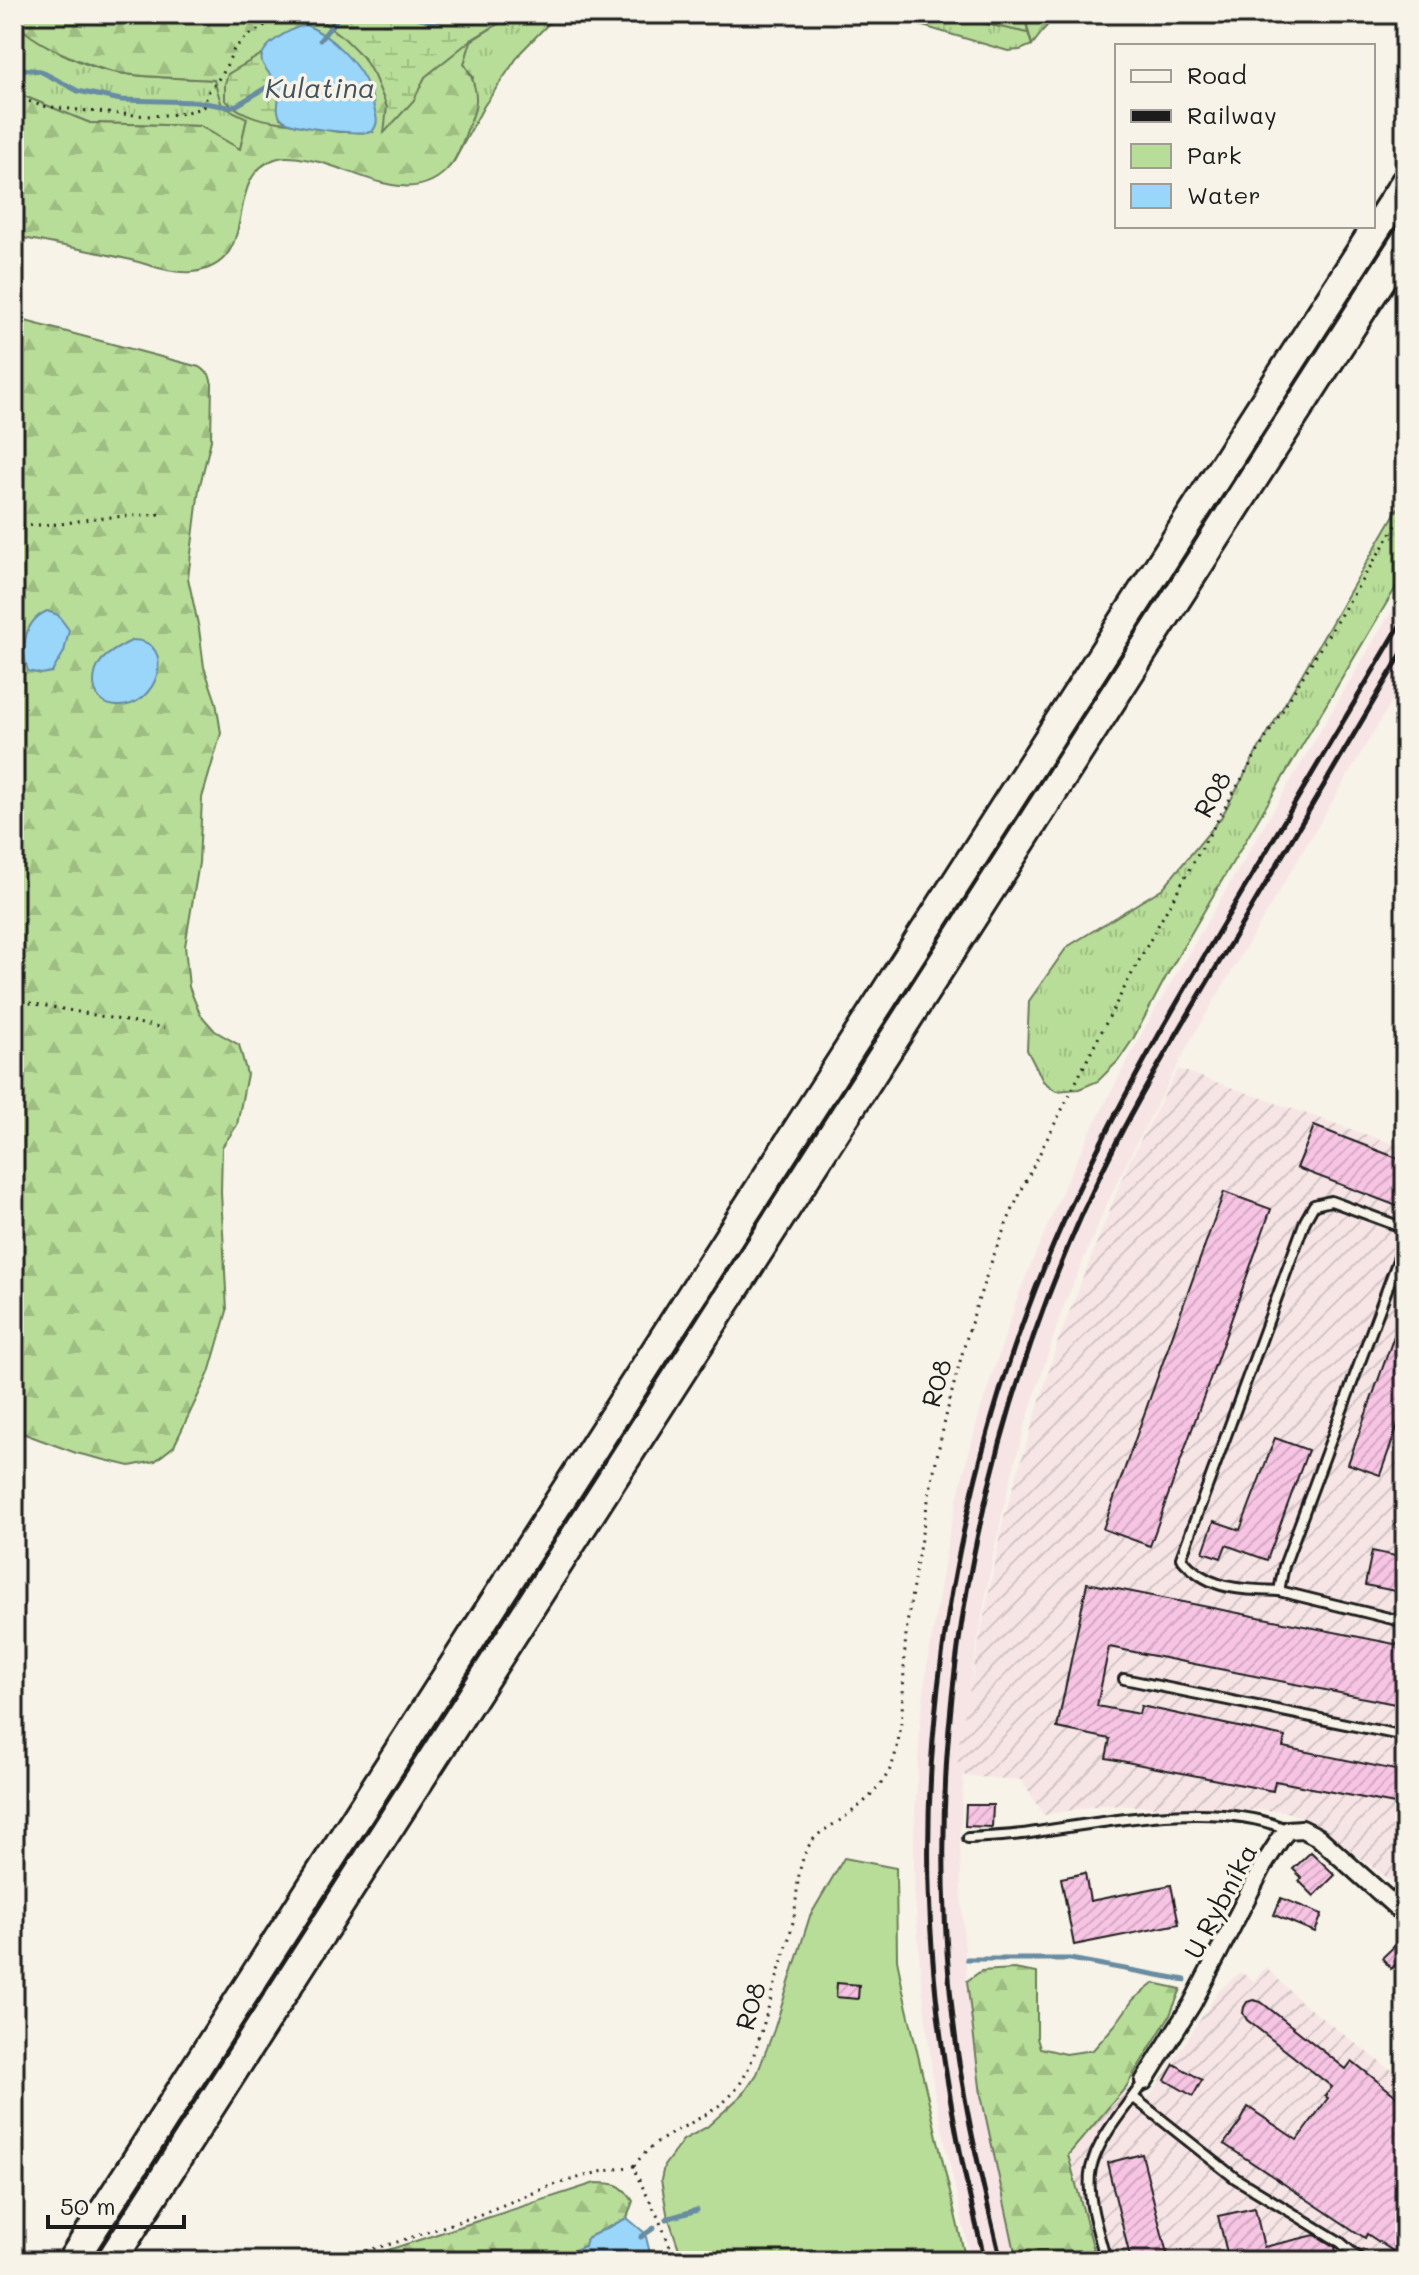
<svg xmlns="http://www.w3.org/2000/svg" width="1419" height="2275" viewBox="0 0 1419 2275" font-family="Mali,sans-serif">
<style>
.built{fill:#f7e5e6}
.industrial{fill:url(#industrial-furrows)}
.grass{fill:url(#grass-tufts);stroke:#6a7c5a;stroke-width:2}
.forest{fill:url(#forest-firs);stroke:#6a7c5a;stroke-width:2;fill-rule:evenodd}
.wetland{fill:url(#wetland-marsh);stroke:#6a7c5a;stroke-width:2}
.green{fill:#b8dd98;stroke:#6a7c5a;stroke-width:2}
.water{fill:#99d6fa;stroke:#678ca1;stroke-width:2}
.lines{fill:none;stroke-linecap:round;stroke-linejoin:round}
.stream{stroke:#678ca1;stroke-width:5}
.building{fill:url(#building-hatch);stroke:#1c1c1c;stroke-width:2}
.service-casing{stroke:#1c1c1c;stroke-width:14}
.minor-casing{stroke:#1c1c1c;stroke-width:22}
.trunk-casing{stroke:#1c1c1c;stroke-width:34}
.path{stroke:#1c1c1c;stroke-width:3;stroke-dasharray:2 6;stroke-linecap:butt}
.service{stroke:#f7f3e8;stroke-width:8}
.minor{stroke:#f7f3e8;stroke-width:16}
.trunk{stroke:#f7f3e8;stroke-width:28}
.rail{stroke:#1c1c1c;stroke-width:5}
.labels{text-anchor:middle;dominant-baseline:central;stroke-width:7;stroke-linejoin:round;paint-order:stroke}
.street-label{font-size:26px;fill:#1c1c1c;stroke:#f7f3e8}
.water-label{font-size:28px;font-style:italic;fill:#42545f;stroke:#f7f3e8}
</style>
<defs>
<pattern id="industrial-furrows" width="10" height="10" patternUnits="userSpaceOnUse" patternTransform="scale(2)"><rect width="10" height="10" fill="#f7e5e6"/><path d="M-1 1l2-2M0 10L10 0M9 11l2-2" fill="none" stroke="#d3c4c5"/></pattern>
<pattern id="grass-tufts" width="24" height="20" patternUnits="userSpaceOnUse" patternTransform="scale(2)"><rect width="24" height="20" fill="#b8dd98"/><path d="M3 7l-1-3M5 7V3M7 7l1-3M15 17l-1-3M17 17v-4M19 17l1-3" fill="none" stroke="#9ebd82"/></pattern>
<pattern id="forest-firs" width="22" height="20" patternUnits="userSpaceOnUse" patternTransform="scale(2)"><rect width="22" height="20" fill="#b8dd98"/><path d="M5 1l3.5 6h-7zM16 11l3.5 6h-7z" fill="#9ebd82"/></pattern>
<pattern id="wetland-marsh" width="20" height="14" patternUnits="userSpaceOnUse" patternTransform="scale(2)"><rect width="20" height="14" fill="#b8dd98"/><path d="M1 5h8M5 5V1M11 12h8M15 12V8" fill="none" stroke="#9ebd82"/></pattern>
<pattern id="building-hatch" width="6" height="6" patternUnits="userSpaceOnUse" patternTransform="scale(2)"><rect width="6" height="6" fill="#f7c4e3"/><path d="M-1 1l2-2M0 6l6-6M5 7l2-2" fill="none" stroke="#d3a8c2"/></pattern>
</defs>
<rect width="100%" height="100%" fill="#f7f3e8"/>
<filter id="ink" filterUnits="userSpaceOnUse"><feTurbulence type="fractalNoise" baseFrequency=".0125" numOctaves="2"/><feDisplacementMap in="SourceGraphic" scale="16" xChannelSelector="R" yChannelSelector="G"/><feConvolveMatrix kernelMatrix="1 2 1 2 8 2 1 2 1" color-interpolation-filters="sRGB"/></filter>
<g filter="url(#ink)">
<path class="built" d="M1405,588V679L1191,1040L1133,1150L1107,1204L1063,1308L1024,1429L1008,1489L994,1551L972,1674L966,1732L960,1839L961,1888L967,1981L981,2095L1017,2261H971L935,2096L921,1979L914,1884V1834L920,1724L927,1666L948,1540L962,1478L979,1415L1019,1293L1064,1187L1090,1132L1149,1020Z"/>
<g class="industrial">
<path d="M1178,1069L1405,1148V1884L1389,1880L1311,1820L1283,1811L1100,1805L1044,1815L1021,1780L965,1776L956,1759L1003,1520L1058,1341L1127,1166Z"/>
<path d="M1266,1967L1302,2003L1388,2068L1405,2074V2261H1097L1067,2155L1126,2087L1148,2099L1219,1991L1240,1972L1254,1981Z"/>
</g>
<g class="grass">
<path d="M510,14H558L521,52L484,106L453,163L462,140L473,77L464,64L471,40L503,21Z"/>
<path d="M882,14H940L1028,33L1032,45L1020,50L1008,51Z"/>
<path d="M14,20C33,43 89,69 119,73C150,78 183,78 214,80L247,118L240,150L200,126L90,123L14,92Z"/>
<path d="M1405,496V572L1218,887L1167,975L1133,1039L1118,1061L1098,1081L1079,1089L1056,1091L1043,1081L1027,1050L1029,1001L1067,947L1163,888L1221,818L1254,757Z"/>
</g>
<g class="forest">
<path d="M14,14H510L503,21L471,41L464,64C474,78 480,98 473,115C466,130 461,152 451,165C417,208 365,175 323,163C309,160 289,154 275,159C220,178 264,264 192,272C170,274 148,264 127,259C90,250 52,244 14,236V92L90,123L200,126L240,149L247,118L222,106L214,80C183,78 150,78 119,73C97,70 15,39 14,14ZM262,61L372,132H338L289,123L277,111C282,91 273,78 262,61Z"/>
<path d="M1025,14H1056L1032,45L1025,18Z"/>
<path d="M14,318L199,367L209,374L212,384L211,440L199,489L188,578L199,629L204,667L216,702L221,733L202,798L199,863L185,946L189,987L200,1014L215,1031L239,1045L247,1074L237,1125L222,1147L221,1192L227,1311L209,1373L174,1446L155,1461L130,1466L76,1453L14,1430Z"/>
<path d="M1014,1969L1037,1973V2038L1040,2048L1066,2054L1093,2050L1115,2025L1133,2000L1154,1983L1181,1989L1170,2015L1126,2087L1068,2155L1097,2261H1017L981,2095L967,1981L981,1971Z"/>
<path d="M595,2183C615,2183 621,2183 633,2201L627,2218L587,2238L585,2246L547,2261H354Z"/>
</g>
<g class="wetland">
<path d="M325,14H525L503,21L471,40L425,77L414,100L384,133L387,107L374,76L363,57L345,39L324,23Z"/>
<path d="M940,14H1025L1028,33Z"/>
<path d="M262,54C262,66 272,74 277,84C281,94 280,107 280,118L289,123C265,121 244,117 225,100V84L228,74Z"/>
</g>
<path class="green" d="M844,1858L896,1868L897,1959L903,1991L966,2261H683L667,2213L661,2180L664,2166L683,2140L707,2127L744,2093L757,2074L774,2030L810,1916Z"/>
<g class="water">
<path d="M306,25C330,35 360,64 369,89C372,94 373,101 374,108C377,118 379,123 372,132C357,134 291,129 281,118C274,111 281,98 278,89C275,78 266,72 262,62C257,46 293,27 306,25Z"/>
<path d="M47,611L58,615L69,630L64,652L52,672L41,674L28,671C20,649 24,621 47,611Z"/>
<path d="M133,640C178,641 158,708 117,706C92,705 88,677 102,660C110,651 123,645 133,640Z"/>
<path d="M627,2218L645,2233L652,2261H547L585,2246L587,2238Z"/>
</g>
<g class="lines">
<g class="stream">
<path d="M406,14L432,21L470,14"/>
<path d="M320,40L341,14"/>
<path d="M14,68L40,71L78,91L121,100L198,102L229,107L237,105L279,80"/>
<path d="M967,1959H1070L1185,1980"/>
<path d="M666,2219L697,2210"/>
<path d="M641,2237L654,2228"/>
</g>
</g>
<g class="building">
<path d="M1314,1126L1405,1161V1209L1297,1168Z"/>
<path d="M1224,1192L1271,1209L1150,1546L1103,1529Z"/>
<path d="M1403,1311H1405V1405L1380,1475L1348,1464Z"/>
<path d="M1275,1438L1308,1450L1267,1560L1226,1545L1221,1558L1203,1552L1214,1521L1240,1530Z"/>
<path d="M1372,1551L1405,1558V1593L1365,1585Z"/>
<path d="M1087,1583L1405,1646V1706L1109,1647L1097,1706L1139,1714L1141,1706L1285,1737L1283,1747L1405,1772V1806L1275,1781L1273,1791L1106,1758L1110,1739L1057,1728Z"/>
<path d="M966,1805H993L992,1827L965,1826Z"/>
<path d="M1311,1852L1335,1875L1314,1896L1299,1881L1302,1878L1293,1869Z"/>
<path d="M1085,1873L1090,1901L1171,1885L1179,1924L1074,1945L1061,1878Z"/>
<path d="M1281,1898L1322,1914L1315,1932L1274,1915Z"/>
<path d="M1405,1936V1956L1391,1969L1382,1958Z"/>
<path d="M837,1983L859,1985L858,1999L836,1997Z"/>
<path d="M1253,2000L1261,2002L1346,2069L1352,2061L1405,2103V2259L1367,2234L1365,2238L1224,2144L1241,2121L1248,2107L1297,2140L1328,2098L1325,2096L1332,2087L1247,2020L1243,2013L1244,2007L1247,2002Z"/>
<path d="M1174,2064L1202,2080L1193,2096L1165,2080Z"/>
<path d="M1142,2154L1164,2242L1169,2261H1131L1107,2163Z"/>
<path d="M1255,2208L1264,2247L1315,2235L1335,2247L1338,2261H1229L1218,2216Z"/>
</g>
<g class="lines">
<g class="service-casing">
<g id="service">
<path d="M1405,1241L1284,1566L1279,1591L1405,1622"/>
<path d="M1279,1591C1239,1589 1209,1591 1181,1558L1305,1221L1314,1205L1331,1201L1404,1228L1405,1230"/>
<path d="M1124,1679L1405,1736"/>
<path d="M968,1838C988,1837 1009,1836 1030,1833C1103,1822 1219,1798 1288,1830"/>
<path d="M1133,2097L1235,2178L1340,2242L1362,2261"/>
<path d="M1106,2261C1099,2234 1085,2195 1091,2168C1099,2136 1126,2108 1144,2081"/>
</g>
</g>
<g class="minor-casing">
<path id="minor" d="M1144,2081L1192,2004L1263,1866L1281,1838L1288,1830L1302,1829L1318,1837L1405,1915"/>
</g>
<g class="trunk-casing">
<g id="trunk">
<path d="M72,2261L1405,183"/>
<path d="M111,2261L1405,242"/>
</g>
</g>
<g class="path">
<path d="M14,96L42,106L107,113L150,116L179,114L198,109L203,107L209,91L223,73L234,49L246,37L283,14"/>
<path d="M14,526L61,524L95,518L165,514"/>
<path d="M14,1000L164,1028"/>
<path d="M327,2261L391,2244L476,2216L553,2185L599,2172L634,2166"/>
<path d="M676,2261L657,2215L636,2174L634,2166C661,2126 719,2122 743,2079C759,2049 766,2013 776,1981C782,1960 790,1938 794,1917C798,1893 796,1866 810,1844C817,1833 828,1828 839,1821C862,1805 885,1787 894,1759C907,1714 901,1664 908,1618C927,1494 951,1371 995,1252C1017,1194 1048,1138 1076,1082C1174,885 1289,697 1405,511"/>
</g>
<use href="#service" class="service"/>
<use href="#minor" class="minor"/>
<use href="#trunk" class="trunk"/>
<g class="rail">
<path d="M985,2261C959,2158 939,2054 932,1948C915,1714 963,1456 1055,1241C1104,1127 1166,1020 1229,914C1288,815 1346,716 1405,617"/>
<path d="M1001,2261C979,2171 958,2081 950,1989C923,1699 985,1401 1117,1141C1148,1080 1185,1020 1220,961C1281,856 1343,752 1405,648"/>
</g>
</g>
</g>
<g class="labels">
<g class="street-label">
<text transform="translate(1212 794) rotate(-61)">R08</text>
<text transform="translate(936 1383) rotate(-74)">R08</text>
<text transform="translate(1220 1901) rotate(-62)">U Rybníka</text>
<text transform="translate(750 2006) rotate(-74)">R08</text>
</g>
<g class="water-label">
<text x="320" y="87">Kulatina</text>
</g>
</g>
<rect width="1419" height="2275" fill="none" stroke="#f7f3e8" stroke-width="48"/>
<rect x="24" y="24" width="1371" height="2227" fill="none" stroke="#1c1c1c" stroke-width="3" filter="url(#ink)"/>
<rect x="1115" y="44" width="260" height="184" fill="#f7f3e8" stroke="#9f9d96" stroke-width="2"/>
<rect x="1131" y="70" width="40" height="12" fill="#f7f3e8" stroke="#9f9d96" stroke-width="2"/>
<text x="1187" y="84" font-size="24" fill="#1c1c1c">Road</text>
<rect x="1131" y="110" width="40" height="12" fill="#1c1c1c" stroke="#9f9d96" stroke-width="2"/>
<text x="1187" y="124" font-size="24" fill="#1c1c1c">Railway</text>
<rect x="1131" y="144" width="40" height="24" fill="#b8dd98" stroke="#9f9d96" stroke-width="2"/>
<text x="1187" y="164" font-size="24" fill="#1c1c1c">Park</text>
<rect x="1131" y="184" width="40" height="24" fill="#99d6fa" stroke="#9f9d96" stroke-width="2"/>
<text x="1187" y="204" font-size="24" fill="#1c1c1c">Water</text>
<path d="M48 2215v12h136v-12" fill="none" stroke="#1c1c1c" stroke-width="4"/>
<text x="60" y="2215" font-size="24" fill="#1c1c1c" stroke="#f7f3e8" stroke-width="6" paint-order="stroke">50 m</text>
</svg>
